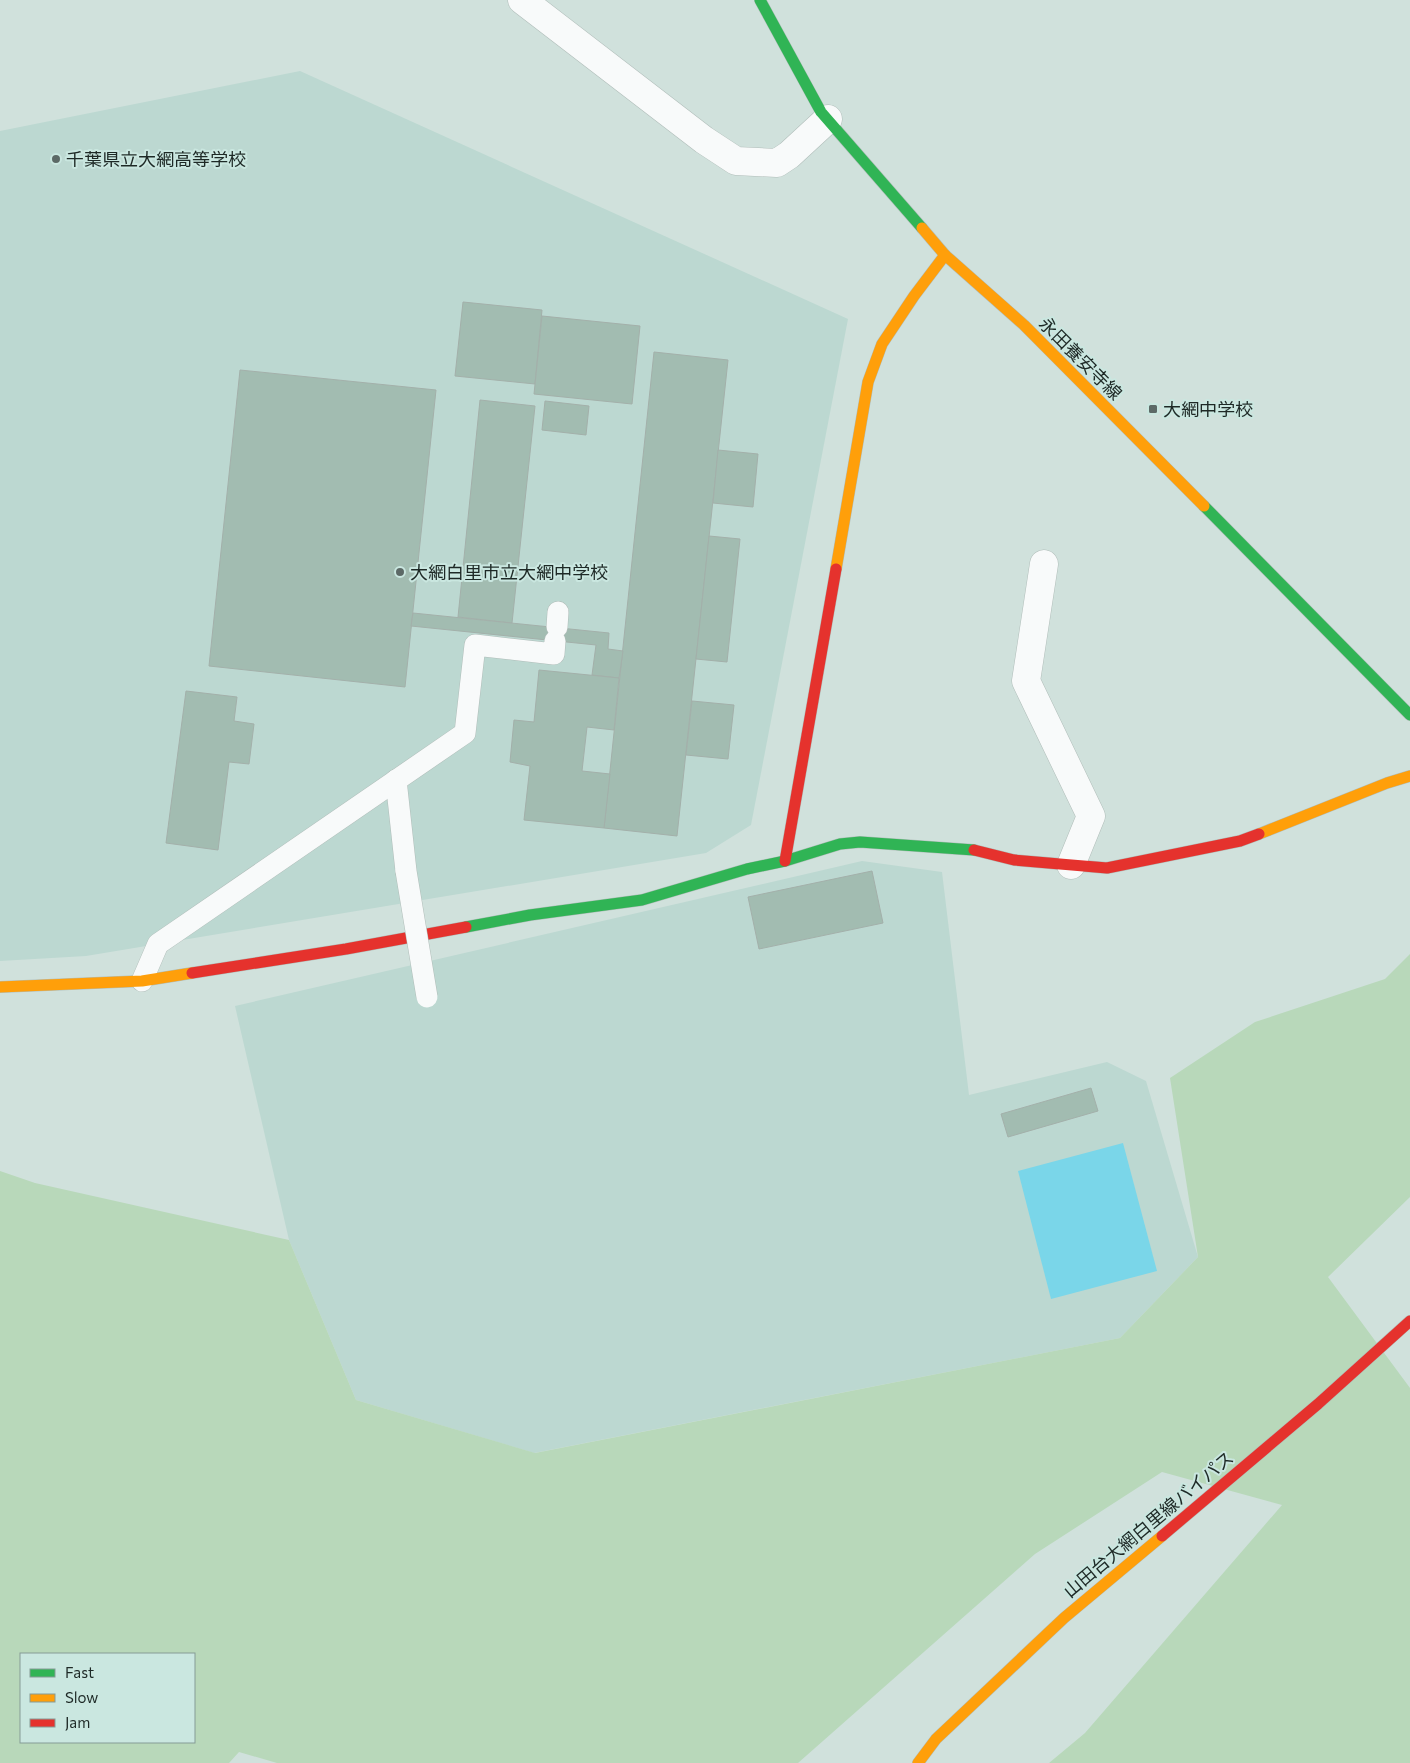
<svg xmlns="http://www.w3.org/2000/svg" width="1410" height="1763" viewBox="0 0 1410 1763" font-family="Commissioner,'Noto Sans JP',sans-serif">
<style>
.built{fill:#bcd8d1}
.green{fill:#b8d8ba;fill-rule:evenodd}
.water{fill:#7ad6e9}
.building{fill:#a2bcb1;stroke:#a3b0aa}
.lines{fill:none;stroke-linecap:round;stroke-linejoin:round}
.lane-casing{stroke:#b0bdb9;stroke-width:22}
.street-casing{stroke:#b0bdb9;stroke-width:29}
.fast-casing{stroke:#b0bdb9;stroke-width:12}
.slow-casing{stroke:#b0bdb9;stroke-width:12}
.jam-casing{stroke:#b0bdb9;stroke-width:12}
.lane{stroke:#f8fafa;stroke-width:21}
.street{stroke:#f8fafa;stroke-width:28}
.fast{stroke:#30b455;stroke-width:11}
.slow{stroke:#ff9f0a;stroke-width:11}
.jam{stroke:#e5322d;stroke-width:11}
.lane-bridge-casing{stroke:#b0bdb9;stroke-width:22;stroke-linecap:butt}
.lane-bridge{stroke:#f8fafa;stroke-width:21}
.poi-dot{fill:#5c6966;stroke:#cae7e0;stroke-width:2}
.labels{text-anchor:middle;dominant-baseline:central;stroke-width:4;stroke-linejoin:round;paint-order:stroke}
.poi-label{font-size:18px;fill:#1e2926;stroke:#cae7e0;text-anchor:start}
.street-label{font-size:18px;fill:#1e2926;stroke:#cae7e0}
</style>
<rect width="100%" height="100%" fill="#d0e1dc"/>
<g class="built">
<path d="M300,71L848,319L751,825L706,853L86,956L0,961V131Z"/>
<path d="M862,861L942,872L969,1095L1107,1062L1146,1081L1198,1257L1120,1338L534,1453L356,1400L289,1240L235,1006Z"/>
</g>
<path class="green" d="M1410,954V1197L1328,1277L1410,1388V1763H1049L1085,1733L1282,1505L1162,1472L1035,1554L798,1763H277L239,1752L229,1763H0V1171L35,1183L289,1240L356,1400L535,1453L1120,1338L1198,1257L1170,1078L1255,1022L1385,979ZM21,1654H194V1742H21Z"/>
<path class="water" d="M1123,1143L1157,1271L1051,1299L1018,1171Z"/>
<g class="building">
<path d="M463,302L542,310L535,384L455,376Z"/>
<path d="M542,316L640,326L632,404L534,394Z"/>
<path d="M654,352L728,360L677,836L604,828Z"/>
<path d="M240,370L436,390L405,687L209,666Z"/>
<path d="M480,400L535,406L512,623L458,617Z"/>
<path d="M545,401L589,406L586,435L542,430Z"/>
<path d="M718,450L758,454L753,507L713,503Z"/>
<path d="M709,536L740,539L727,662L696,659Z"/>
<path d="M413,613L609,633L608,649L623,651L619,678L592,675L596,645L411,626Z"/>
<path d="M539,670L619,678L614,730L587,727L582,771L610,774L604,828L524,820L530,766L510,762L514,720L534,722Z"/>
<path d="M186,691L237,697L234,721L254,724L249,764L229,762L218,850L166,843Z"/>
<path d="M692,701L734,705L728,759L686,755Z"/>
<path d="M872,871L883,923L759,949L748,897Z"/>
<path d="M1091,1088L1098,1111L1008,1137L1001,1114Z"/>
</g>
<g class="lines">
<g class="lane-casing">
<g id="lane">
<path d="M557,627L558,612"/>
<path d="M396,780L406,871"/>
<path d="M142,981L158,944L465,733L475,645L554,654L555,641"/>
</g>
</g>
<g class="street-casing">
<g id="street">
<path d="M522,0L704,140L736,161L777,163L789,155L828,119"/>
<path d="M1044,564L1026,681L1091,816L1071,865"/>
</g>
</g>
<g class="fast-casing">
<g id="fast">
<path d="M760,0L821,112L922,228"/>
<path d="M1204,506L1410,715"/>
<path d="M466,927L530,915L642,900L747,869L785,861L840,844L860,842L974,850"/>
</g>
</g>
<g class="slow-casing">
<g id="slow">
<path d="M922,228L945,255L1024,325L1204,506"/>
<path d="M836,569L868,382L882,344L914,296L945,255"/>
<path d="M1259,834L1387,783L1410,776"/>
<path d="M0,987L142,981L192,973"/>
<path d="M918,1763L936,1739L1064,1618L1162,1536"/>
</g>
</g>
<g class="jam-casing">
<g id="jam">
<path d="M974,850L1014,860L1107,868L1240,841L1259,834"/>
<path d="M785,861L836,569"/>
<path d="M192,973L346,949L466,927"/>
<path d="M1162,1536L1318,1404L1410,1321"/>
</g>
</g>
<use href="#lane" class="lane"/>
<use href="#street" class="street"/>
<use href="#fast" class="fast"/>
<use href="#slow" class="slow"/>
<use href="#jam" class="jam"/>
<g class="lane-bridge-casing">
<path id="lane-bridge" d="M406,871L427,997"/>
</g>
<use href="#lane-bridge" class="lane-bridge"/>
</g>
<g class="poi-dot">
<circle cx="56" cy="159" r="5"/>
<rect x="1148" y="404" width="10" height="10" rx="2.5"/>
<circle cx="400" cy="572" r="5"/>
</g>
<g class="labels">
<g class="poi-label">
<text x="66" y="159">千葉県立大網高等学校</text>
<text x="1163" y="409">大網中学校</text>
<text x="410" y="572">大網白里市立大網中学校</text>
</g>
<g class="street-label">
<text transform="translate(1081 358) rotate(45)">永田養安寺線</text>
<text transform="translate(1148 1524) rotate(-40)">山田台大網白里線バイパス</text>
</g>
</g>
<rect x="20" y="1653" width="175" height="90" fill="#cae7e0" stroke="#859b96"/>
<rect x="30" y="1669" width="25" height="8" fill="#30b455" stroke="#859b96"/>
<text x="65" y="1678" font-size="15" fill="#1e2926">Fast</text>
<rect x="30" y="1694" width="25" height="8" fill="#ff9f0a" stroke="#859b96"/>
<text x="65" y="1703" font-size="15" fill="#1e2926">Slow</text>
<rect x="30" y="1719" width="25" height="8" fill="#e5322d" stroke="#859b96"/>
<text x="65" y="1728" font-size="15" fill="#1e2926">Jam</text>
</svg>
